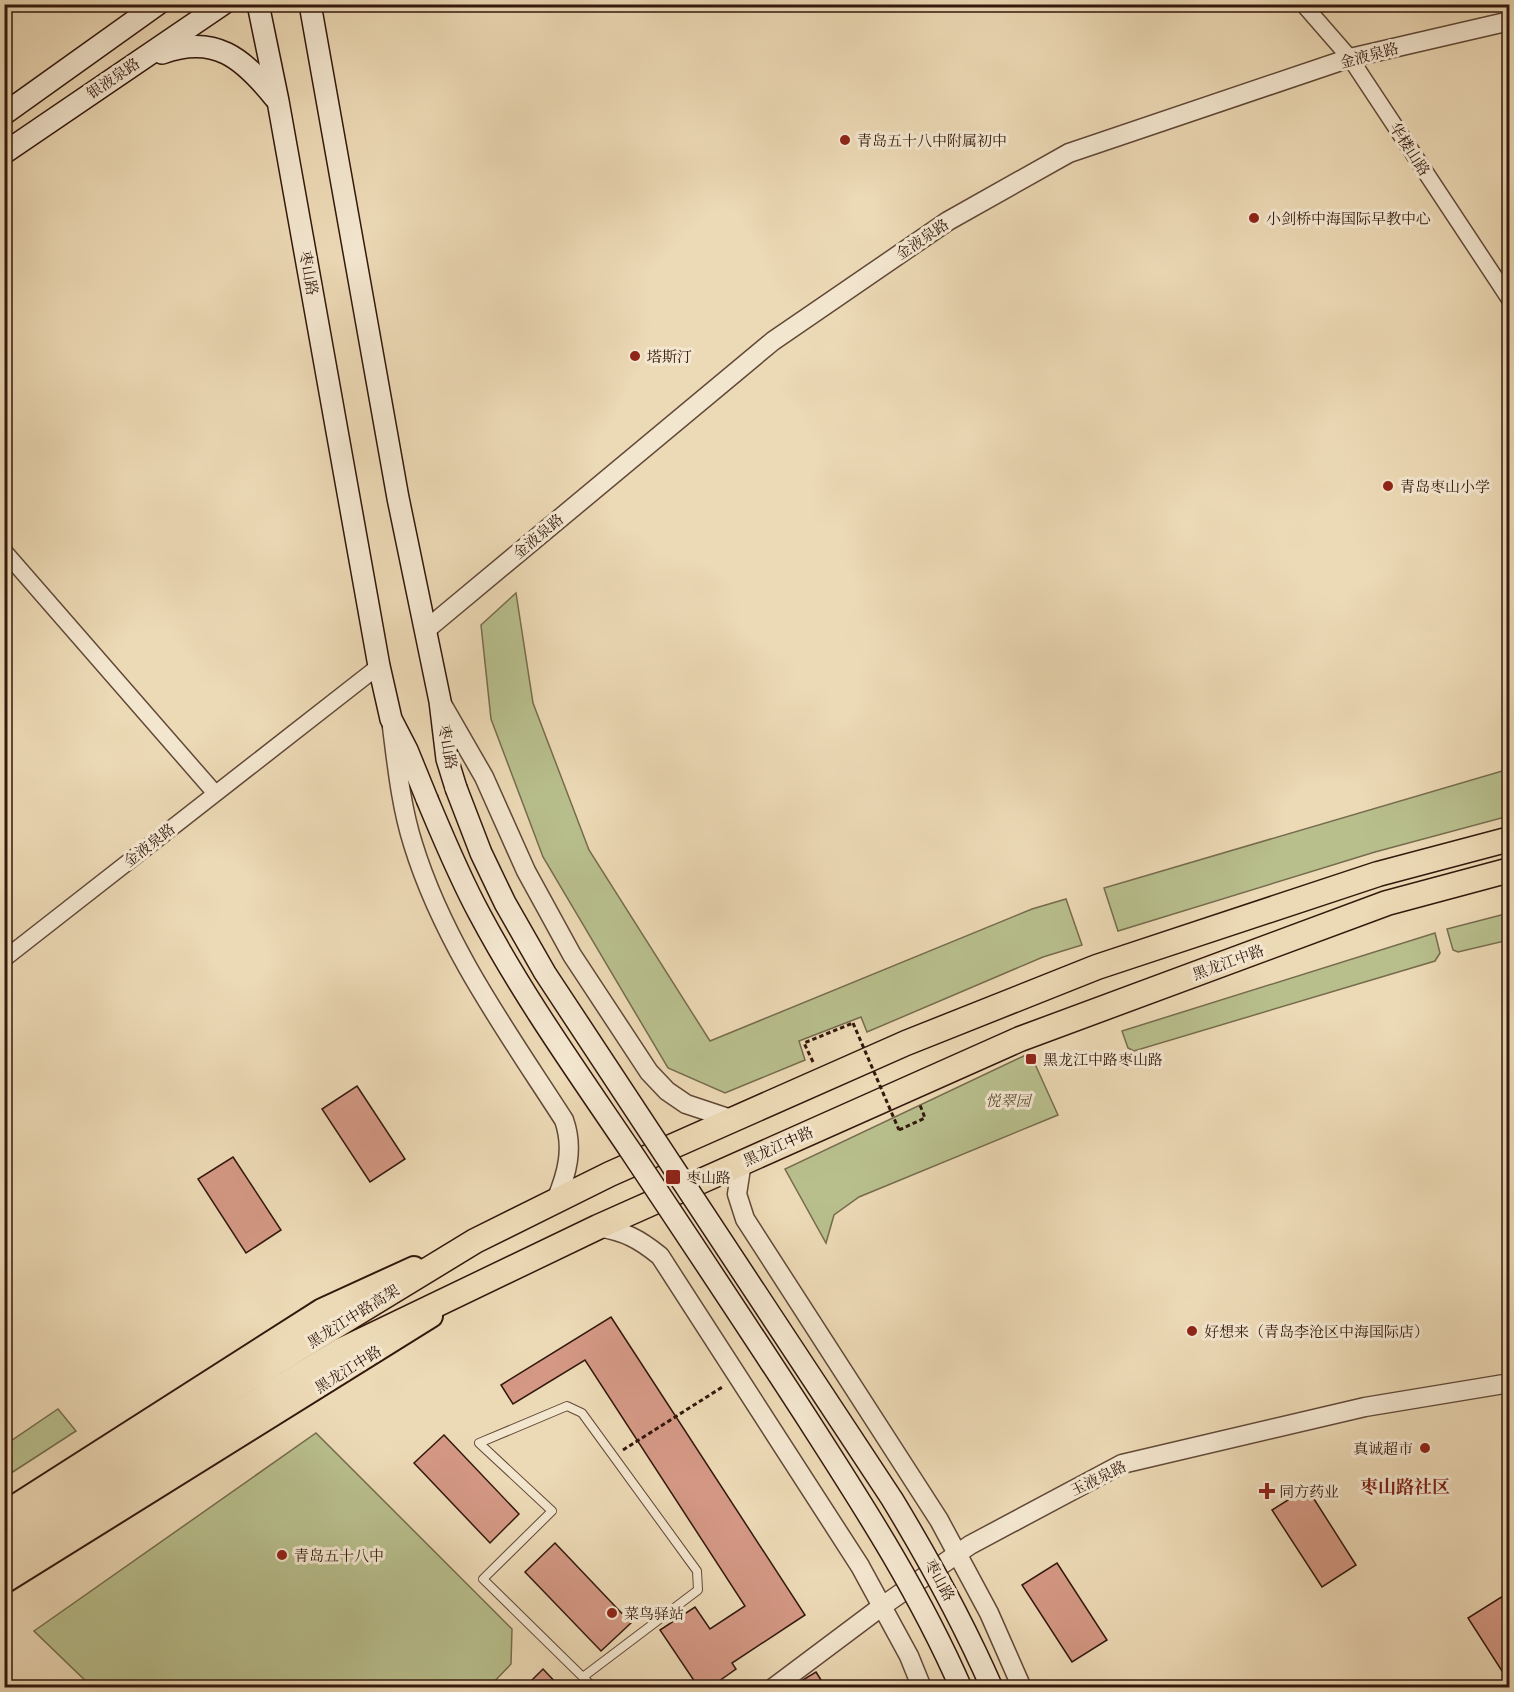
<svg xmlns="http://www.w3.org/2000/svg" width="1514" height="1692" viewBox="0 0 1514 1692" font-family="'Libre Caslon Text','Noto Serif SC',serif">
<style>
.green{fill:#b8bf8d;stroke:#766c4d;stroke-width:1.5}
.building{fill:#d49884;stroke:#33180d;stroke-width:1.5}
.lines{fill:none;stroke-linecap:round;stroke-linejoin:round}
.service-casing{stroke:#614837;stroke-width:10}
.minor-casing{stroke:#614837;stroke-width:18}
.tertiary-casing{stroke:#614837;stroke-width:21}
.secondary-casing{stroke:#33180d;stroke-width:24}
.primary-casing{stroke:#33180d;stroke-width:26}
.trunk-casing{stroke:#33180d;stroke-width:27}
.path{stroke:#33180d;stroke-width:3;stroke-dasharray:4.5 3;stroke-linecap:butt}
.service{stroke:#f3e6cf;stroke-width:8}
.minor{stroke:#f3e6cf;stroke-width:15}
.tertiary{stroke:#f3e6cf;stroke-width:18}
.secondary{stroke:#f3e6cf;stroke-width:21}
.primary{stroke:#ecd9b5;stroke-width:22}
.trunk{stroke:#ecd9b5;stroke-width:24}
.secondary-bridge-casing{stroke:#33180d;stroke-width:24;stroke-linecap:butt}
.path-bridge{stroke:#33180d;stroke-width:3;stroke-dasharray:4.5 3;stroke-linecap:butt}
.secondary-bridge{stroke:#f3e6cf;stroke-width:21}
.poi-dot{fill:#8f2418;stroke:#f3e6cf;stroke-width:2}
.labels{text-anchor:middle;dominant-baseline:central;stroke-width:6;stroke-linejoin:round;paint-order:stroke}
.street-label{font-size:15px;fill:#33180d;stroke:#f3e6cf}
.poi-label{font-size:15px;fill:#33180d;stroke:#f3e6cf;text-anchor:start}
.park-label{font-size:15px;font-style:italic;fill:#5b4a33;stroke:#f3e6cf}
.quarter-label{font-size:18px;font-weight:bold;fill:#7a1f14;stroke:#f3e6cf}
</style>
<rect width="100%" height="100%" fill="#ecd9b5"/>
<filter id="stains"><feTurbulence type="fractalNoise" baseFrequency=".00333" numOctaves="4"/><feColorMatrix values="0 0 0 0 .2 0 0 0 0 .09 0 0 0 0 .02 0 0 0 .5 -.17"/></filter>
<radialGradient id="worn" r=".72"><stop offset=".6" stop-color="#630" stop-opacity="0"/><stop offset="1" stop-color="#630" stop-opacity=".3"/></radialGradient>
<g class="green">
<path d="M516,593L533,703L589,850L710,1041L1032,909L1066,899L1082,945L1043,957L867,1032L861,1017L799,1041L805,1060L725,1093L668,1068L543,857L491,719L481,625Z"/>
<path d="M1509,769V816L1375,852L1118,931L1104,888Z"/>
<path d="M1509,913V940L1458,952L1453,950L1447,929Z"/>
<path d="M1435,933L1440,953L1435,961L1134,1051L1128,1048L1122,1031Z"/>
<path d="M1030,1053L1058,1115L859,1197L834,1215L826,1243L785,1169Z"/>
<path d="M58,1409L76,1431L5,1477V1445Z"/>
<path d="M316,1433L512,1629L511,1664L489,1687H92L34,1631Z"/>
</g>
<g class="building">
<path d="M357,1086L405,1159L370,1182L322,1109Z"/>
<path d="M233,1157L281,1230L246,1253L198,1179Z"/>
<path d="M611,1317L805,1615L732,1663L736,1669L709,1688H699L660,1630L695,1607L710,1629L745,1606L585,1360L513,1404L501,1385Z"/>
<path d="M444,1435L519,1514L490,1543L414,1463Z"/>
<path d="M1307,1488L1356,1565L1322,1587L1272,1510Z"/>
<path d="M555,1543L631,1623L601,1651L525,1572Z"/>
<path d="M1057,1563L1107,1640L1072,1662L1022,1585Z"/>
<path d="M1503,1596L1509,1606V1682L1468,1618Z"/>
<path d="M543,1669L561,1688H524Z"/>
<path d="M816,1672L826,1688H792L801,1681Z"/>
</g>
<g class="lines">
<g class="service-casing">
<path id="service" d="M583,1677L698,1590L697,1571L582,1413L567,1406L479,1443L552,1511L483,1579L594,1688"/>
</g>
<g class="minor-casing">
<g id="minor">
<path d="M1303,4L1350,58L1510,300"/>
<path d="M4,551L215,793"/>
<path d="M4,959L379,666"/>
</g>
</g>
<g class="tertiary-casing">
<g id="tertiary">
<path d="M427,629L773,341L948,221L1069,153L1350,58L1510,21"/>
<path d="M442,704L484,777L526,871L572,955L649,1072L667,1091L686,1104L731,1119"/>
<path d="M392,727C397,766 401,806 413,844C444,945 508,1033 564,1120C574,1148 567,1174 556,1200"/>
<path d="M742,1162L737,1194L745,1219L939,1520L989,1613L1022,1688"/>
<path d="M598,1227C625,1232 638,1238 660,1256L860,1566L909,1656L922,1688"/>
<path d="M773,1688L881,1607L970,1545L1122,1464L1365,1407L1510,1383"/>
</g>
</g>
<g class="secondary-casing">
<g id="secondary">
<path d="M258,4L278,101L379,666L391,719L407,750L427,799"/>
<path d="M310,4L398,498L440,701L447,759L456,788"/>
<path d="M162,53C215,34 243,58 275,98"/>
<path d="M4,114L158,4"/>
<path d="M4,153L223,4"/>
</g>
</g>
<g class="primary-casing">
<g id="primary">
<path d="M4,1513L322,1310L414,1268"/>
<path d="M4,1582L431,1316"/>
</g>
</g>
<g class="trunk-casing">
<g id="trunk">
<path d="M4,1534L106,1466L475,1241L610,1174L906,1043L1097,967L1378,874L1510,839"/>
<path d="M4,1561L120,1484L342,1350L598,1227L1020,1039L1387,903L1510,870"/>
</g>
</g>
<g class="path">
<path d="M813,1062L804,1043L853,1023"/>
<path d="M899,1130L925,1118L920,1105"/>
<path d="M623,1450L724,1386"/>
</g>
<use href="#service" class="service"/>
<use href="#minor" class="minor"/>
<use href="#tertiary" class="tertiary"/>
<use href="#secondary" class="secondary"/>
<use href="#primary" class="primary"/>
<use href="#trunk" class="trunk"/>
<g class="secondary-bridge-casing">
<g id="secondary-bridge">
<path d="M456,788L481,853L505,903L545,973L892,1499C929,1560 963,1622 992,1688"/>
<path d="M427,799C443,837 459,876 479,913C523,996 578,1073 630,1150C692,1243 754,1336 814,1429C868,1513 921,1596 961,1688"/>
</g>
</g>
<path class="path-bridge" d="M853,1023L899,1130"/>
<use href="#secondary-bridge" class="secondary-bridge"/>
</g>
<g class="poi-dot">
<circle cx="845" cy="140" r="6"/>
<circle cx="1254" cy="218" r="6"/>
<circle cx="635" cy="356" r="6"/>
<circle cx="1388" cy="486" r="6"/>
<rect x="1025" y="1053" width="12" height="12" rx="3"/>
<rect x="665" y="1169" width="16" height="16" rx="3"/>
<circle cx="1192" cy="1331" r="6"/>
<circle cx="1425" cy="1448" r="6"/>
<path d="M1264 1482h6v6h6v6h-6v6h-6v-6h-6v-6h6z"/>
<circle cx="282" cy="1555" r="6"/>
<circle cx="612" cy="1613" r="6"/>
</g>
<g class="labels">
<g class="street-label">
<text transform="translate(1369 55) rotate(-15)">金液泉路</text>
<text transform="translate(113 78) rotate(-34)">银液泉路</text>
<text transform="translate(1410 149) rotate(57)">华楼山路</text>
<text transform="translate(922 239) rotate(-34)">金液泉路</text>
<text transform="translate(309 273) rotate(80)">枣山路</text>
<text transform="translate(538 536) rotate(-40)">金液泉路</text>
<text transform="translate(448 747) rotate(80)">枣山路</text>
<text transform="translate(149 845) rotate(-38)">金液泉路</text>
<text transform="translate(1228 962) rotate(-20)">黑龙江中路</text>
<text transform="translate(778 1146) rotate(-24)">黑龙江中路</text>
<text transform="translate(353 1316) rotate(-32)">黑龙江中路高架</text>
<text transform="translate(348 1369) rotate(-32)">黑龙江中路</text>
<text transform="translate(1098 1478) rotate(-26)">玉液泉路</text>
<text transform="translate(940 1580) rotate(61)">枣山路</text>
</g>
<g class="poi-label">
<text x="857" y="140">青岛五十八中附属初中</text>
<text x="1266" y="218">小剑桥中海国际早教中心</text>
<text x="647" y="356">塔斯汀</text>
<text x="1400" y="486">青岛枣山小学</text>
<text x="1043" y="1059">黑龙江中路枣山路</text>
<text x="686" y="1177">枣山路</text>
<text x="1204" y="1331">好想来（青岛李沧区中海国际店）</text>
<text x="1413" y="1448" text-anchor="end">真诚超市</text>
<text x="1279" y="1491">同方药业</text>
<text x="294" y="1555">青岛五十八中</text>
<text x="624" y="1613">菜鸟驿站</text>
</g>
<g class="park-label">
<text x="1008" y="1100">悦翠园</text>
</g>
<g class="quarter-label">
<text x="1405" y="1487">枣山路社区</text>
</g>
</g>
<rect width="1514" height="1692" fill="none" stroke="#ecd9b5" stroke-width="24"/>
<rect x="6" y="6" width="1502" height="1680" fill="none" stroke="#33180d" stroke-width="3"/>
<rect x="12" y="12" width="1490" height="1668" fill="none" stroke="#33180d" stroke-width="1.5"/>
<rect width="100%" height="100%" filter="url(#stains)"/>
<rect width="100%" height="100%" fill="url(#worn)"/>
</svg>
